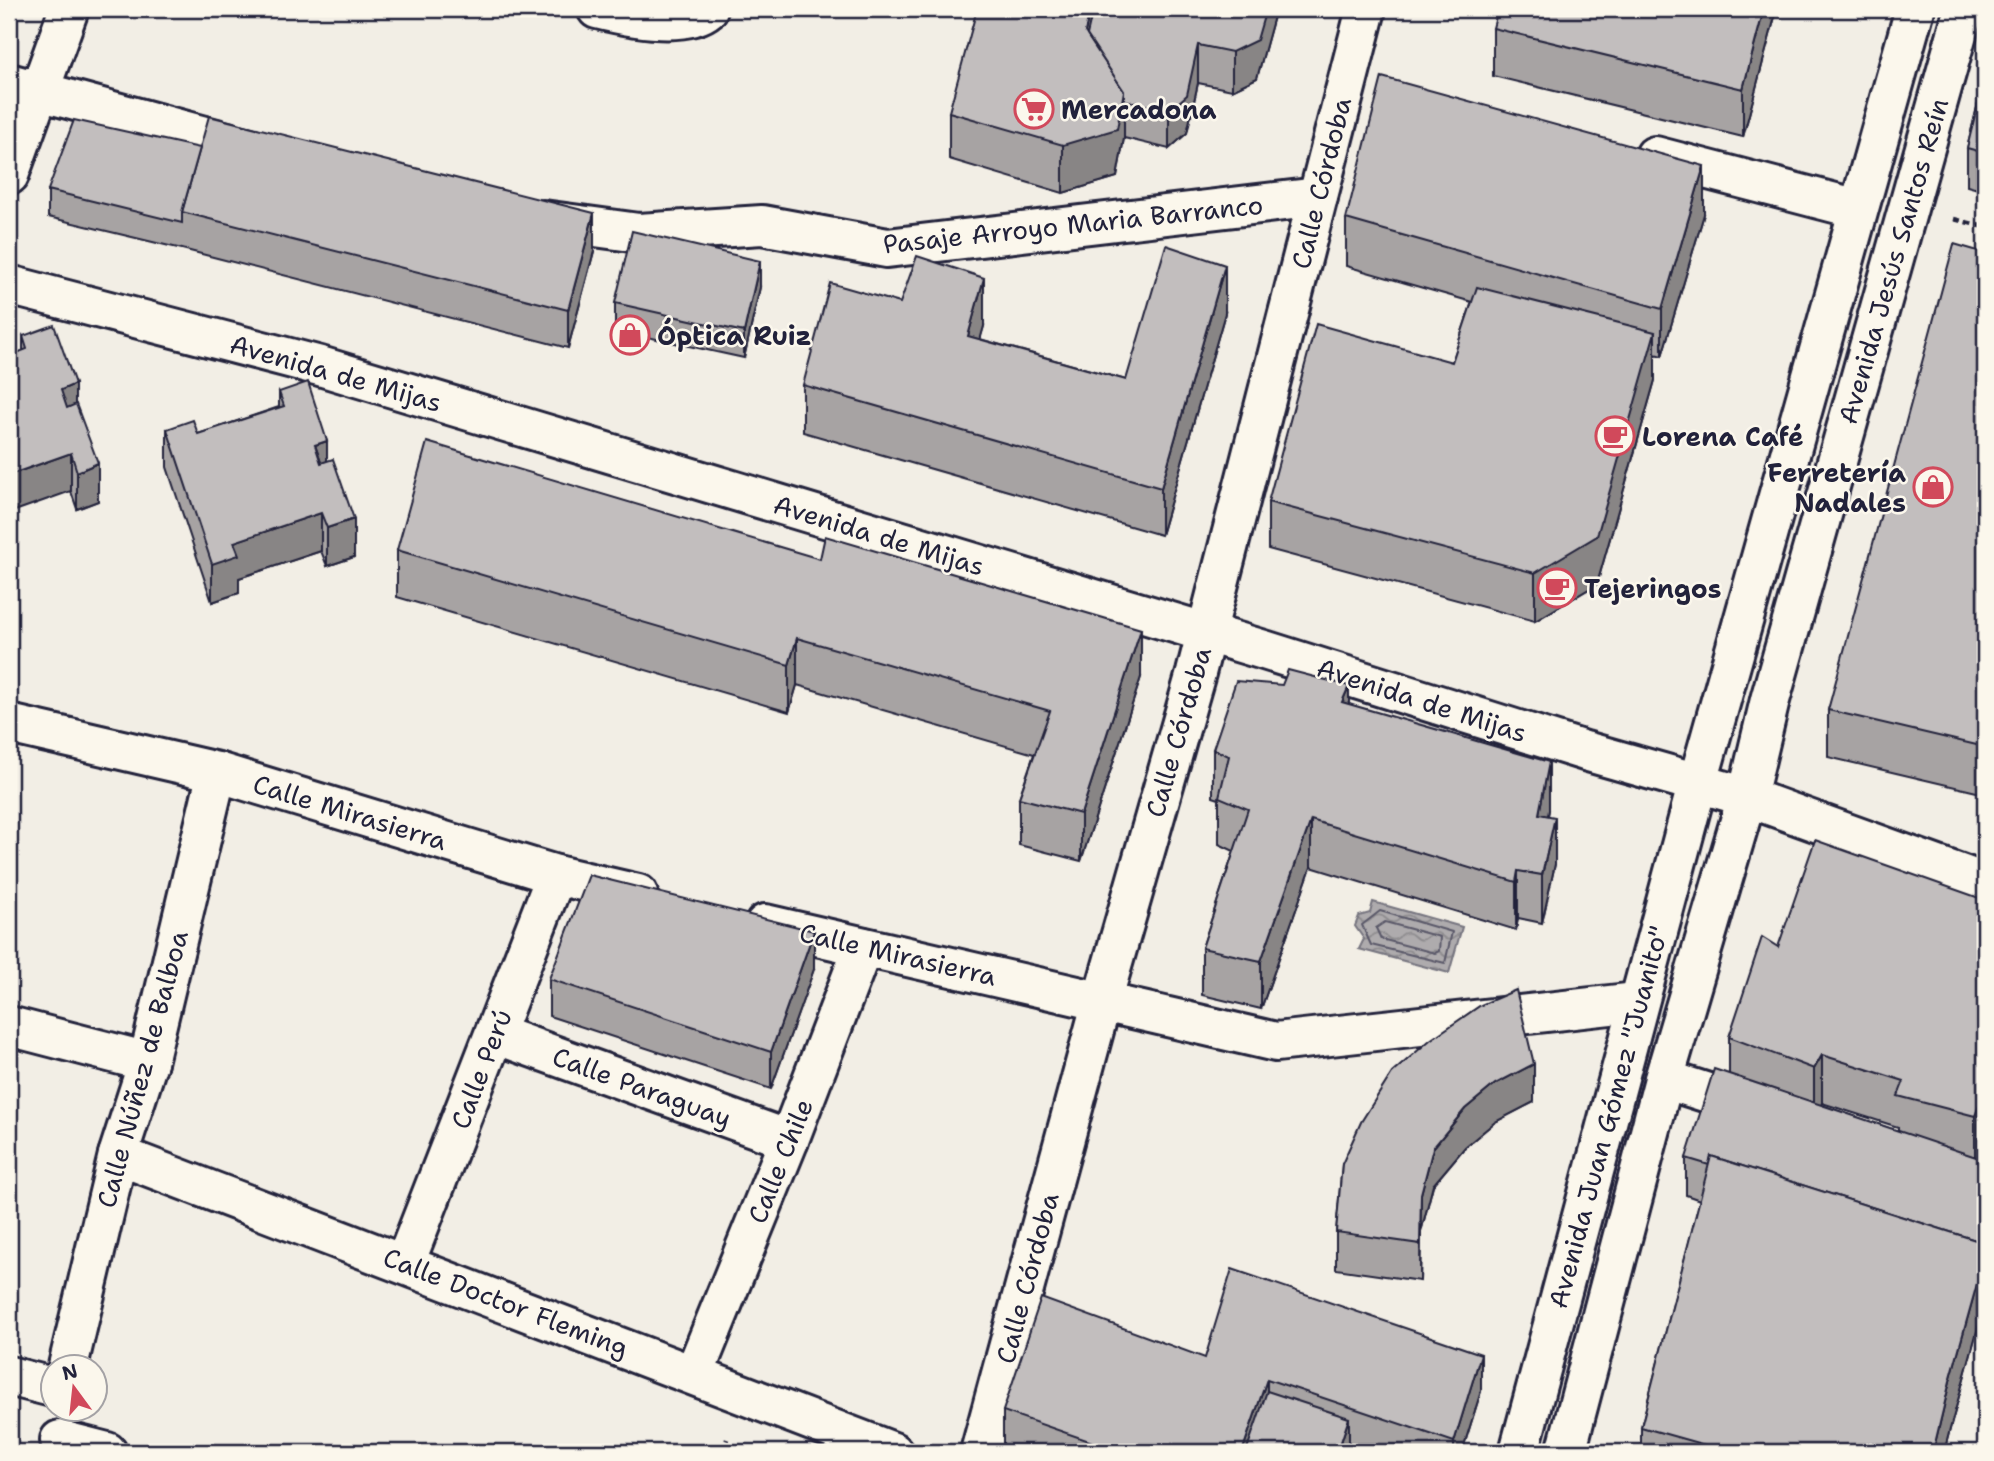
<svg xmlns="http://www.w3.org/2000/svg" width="1994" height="1461" viewBox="0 0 1994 1461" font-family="'Shantell Sans',sans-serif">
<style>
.water{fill:url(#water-waves);stroke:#76747f;stroke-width:2}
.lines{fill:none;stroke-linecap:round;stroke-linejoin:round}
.shore{stroke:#5a5969;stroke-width:2}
.minor-casing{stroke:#22223b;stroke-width:44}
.path{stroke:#22223b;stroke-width:4.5;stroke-dasharray:7 5;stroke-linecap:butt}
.minor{stroke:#fbf7ec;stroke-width:38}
.wall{fill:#a7a3a3;stroke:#22223b;stroke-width:2;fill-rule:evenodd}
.shaded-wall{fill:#888585;stroke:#22223b;stroke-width:2}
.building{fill:#c2bebe;stroke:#22223b;stroke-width:2}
.labels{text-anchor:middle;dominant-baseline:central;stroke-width:5;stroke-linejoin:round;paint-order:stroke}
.poi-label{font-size:26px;font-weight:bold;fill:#22223b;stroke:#fbf7ec;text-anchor:start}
.street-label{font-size:26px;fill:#22223b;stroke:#fbf7ec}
</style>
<defs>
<pattern id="water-waves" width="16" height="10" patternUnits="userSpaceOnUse" patternTransform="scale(1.75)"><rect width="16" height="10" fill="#aeabad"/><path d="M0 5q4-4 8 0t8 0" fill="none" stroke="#8d8b8e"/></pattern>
</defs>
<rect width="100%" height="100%" fill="#f2eee5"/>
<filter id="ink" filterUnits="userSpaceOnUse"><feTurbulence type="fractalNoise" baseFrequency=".0143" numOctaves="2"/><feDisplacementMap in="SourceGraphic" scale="14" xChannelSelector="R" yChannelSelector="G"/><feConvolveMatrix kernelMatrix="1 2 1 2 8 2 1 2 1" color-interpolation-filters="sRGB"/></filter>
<g filter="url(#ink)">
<path class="water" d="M1373,902L1462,927L1449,973L1359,949L1364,939L1355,926L1359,916L1370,913Z"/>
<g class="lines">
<g class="shore">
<path d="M1380,911L1452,932L1445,963L1371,945L1362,925Z"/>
<path d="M1385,922L1440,937L1439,951L1435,953L1381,939L1376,928Z"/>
</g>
<g class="minor-casing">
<g id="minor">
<path d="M597,9C625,16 685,29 708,9"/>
<path d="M9,83L253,149"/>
<path d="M1655,156L1858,209"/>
<path d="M9,175L69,9"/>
<path d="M543,220L639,233L762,225L887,248L1318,197"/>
<path d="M9,285L320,366L1264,650L1585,751L1747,797L1985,883"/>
<path d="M9,724L217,772L556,875L638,894"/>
<path d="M765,924L1276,1042L1637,1002"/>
<path d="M9,1026L148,1062"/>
<path d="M495,1034L789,1140"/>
<path d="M1664,1079L1755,1108"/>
<path d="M118,1155L893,1452"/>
<path d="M405,1263L556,875"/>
<path d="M68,1366L118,1155L148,1062L217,772"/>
<path d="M694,1374L789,1140L863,947"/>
<path d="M9,1376L52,1387"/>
<path d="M60,1440L107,1452"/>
<path d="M980,1452L1102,1001L1196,673L1366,9"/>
<path d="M1519,1452L1698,782L1915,9"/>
<path d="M1566,1452L1664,1079L1747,797L1770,700L1964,9"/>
</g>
</g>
<g class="path">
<path d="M1954,219L1985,227"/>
<path d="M723,1452L727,1439"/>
</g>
<use href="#minor" class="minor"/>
</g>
<g class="wall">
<path d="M1276,9L1257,78L1232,90L1198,83L1187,133L1169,149L1124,138L1117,177L1063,193L949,159V112Z"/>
<path d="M1777,9L1743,137L1493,76V28Z"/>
<path d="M1985,75V191L1967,186V148Z"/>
<path d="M48,190L594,251L568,348L182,249L48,217Z"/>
<path d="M1704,214L1662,356L1655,354V380L1597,584L1535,621L1268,549V502L1452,362L1472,302L1346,266V219Z"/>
<path d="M1985,253V794L1828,757V710Z"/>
<path d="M760,287L744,358L615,330V303Z"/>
<path d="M1225,313L1161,535L803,432V385L984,326L980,339L1126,380Z"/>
<path d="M23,336L75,405L98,501L77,509L23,351Z"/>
<path d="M279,392L327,461L354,557L327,566L321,551L239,578V593L212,602L167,467V429L198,434L279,407Z"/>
<path d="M397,550L1141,677L1081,861L1019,845V798L1034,754L797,685L789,712L397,597Z"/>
<path d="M1349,704L1549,810L1548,815L1555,864L1542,923L1518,918L1516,930L1311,867L1261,1009L1202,995V948L1234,851L1219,844V799L1213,797V749Z"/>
<path d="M1985,900V1136L1978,1158L1985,1160V1302L1950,1429L1944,1452H1641V1427L1700,1200L1686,1195V1158L1729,1074V1037L1778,947ZM1822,1103L1898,1127V1131L1821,1105Z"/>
<path d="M814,969L771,1089L549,1016V979Z"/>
<path d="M1534,1102L1495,1122L1465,1147L1433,1185L1421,1232L1420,1281L1336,1269V1232L1342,1164Z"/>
<path d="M1205,1358L1481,1391L1462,1452H1373L1349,1444L1347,1452H1015L1003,1448V1411Z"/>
</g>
<g class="shaded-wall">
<path d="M1090,9H1098L1091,52L1085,32Z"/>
<path d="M1266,9H1276L1257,78L1232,90V52Z"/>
<path d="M1764,9H1777L1743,137V89Z"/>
<path d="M1198,45V83L1187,133L1169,149V111Z"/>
<path d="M1124,91V138L1117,177L1063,193V145Z"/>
<path d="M1704,166V214L1662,356V309Z"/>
<path d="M594,213V251L568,348V310Z"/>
<path d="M760,261V287L744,358V332Z"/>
<path d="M1225,265V313L1161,535V488Z"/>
<path d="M984,278V326L968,383V336Z"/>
<path d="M1655,332V380L1597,584L1535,621V573Z"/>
<path d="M75,384V422L61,427V390Z"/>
<path d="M327,441V479L315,445Z"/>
<path d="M71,453V491L9,513V475Z"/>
<path d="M98,463V501L77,509V472Z"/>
<path d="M321,513V551L239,578V593L212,602V564L234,542Z"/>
<path d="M354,519V557L327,566V528Z"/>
<path d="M1141,629V677L1081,861V814Z"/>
<path d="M797,638V685L789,712V665Z"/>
<path d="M1349,686V734L1342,702Z"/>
<path d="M1549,762V810L1539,861V814Z"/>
<path d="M1555,817V864L1542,923V875Z"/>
<path d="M1311,820V867L1261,1009V961Z"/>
<path d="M1518,871V918L1516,930V882Z"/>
<path d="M814,931V969L771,1089V1052Z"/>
<path d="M1822,1055V1103L1814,1116V1069Z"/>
<path d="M1534,1064V1102L1495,1122L1465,1147L1433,1185L1421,1232L1420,1281L1421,1194L1433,1148L1465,1109L1495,1084Z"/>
<path d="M1985,1089V1136L1975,1164V1116Z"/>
<path d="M1985,1255V1302L1950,1429L1944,1452H1933L1950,1381Z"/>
<path d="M1481,1354V1391L1462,1452H1454V1442Z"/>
<path d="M1267,1379V1417L1255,1452H1242Z"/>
<path d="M1349,1418V1444L1347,1452H1338Z"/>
</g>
<g class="building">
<path d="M977,9H1090L1085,32L1124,91L1117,129L1063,145L949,112Z"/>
<path d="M1093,9H1266L1257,40L1232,52L1198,45L1187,95L1169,111L1124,100V91L1087,35Z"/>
<path d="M1498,9H1764L1743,89L1493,28Z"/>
<path d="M1985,75V153L1967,148Z"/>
<path d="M1382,77L1704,166L1662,309L1346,219Z"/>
<path d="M209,116L594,213L568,310L182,212Z"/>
<path d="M74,120L200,148L182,212V223L48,190Z"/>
<path d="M632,231L760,261L744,332L615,303Z"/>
<path d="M1954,244L1985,253V747L1828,710Z"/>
<path d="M1166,245L1225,265L1161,488L803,385L830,283L900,303L917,256L984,278L968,336L1126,380Z"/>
<path d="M1477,287L1655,332L1597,536L1535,573L1268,502L1316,324L1452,362Z"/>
<path d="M54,325L75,384L61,390L67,408L76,404L98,463L77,472L71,453L9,475V356L27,349L23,336Z"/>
<path d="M308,382L327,441L315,445L321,463L333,459L354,519L327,528L321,513L234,542L239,555L212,564L167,429L193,420L198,434L284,406L279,392Z"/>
<path d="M427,442L820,559L825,536L1141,629L1081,814L1019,798L1050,711L797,638L789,665L397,550Z"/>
<path d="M1288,670L1349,686L1342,702L1549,762L1539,814L1555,817L1542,875L1518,871L1516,882L1311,820L1261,961L1202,948L1248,809L1219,797L1229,756L1213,749L1236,681L1282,685Z"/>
<path d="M1815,840L1985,900V1089L1975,1116L1898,1096L1904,1081L1822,1055L1814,1069L1729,1037L1762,937L1778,947Z"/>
<path d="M589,875L814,931L771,1052L549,979Z"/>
<path d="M1516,990L1534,1064L1495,1084L1465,1109L1433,1148L1421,1194L1420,1244L1336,1232L1342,1164L1361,1122L1392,1073L1430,1040L1481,1005Z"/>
<path d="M1714,1069L1985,1160V1243L1711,1156L1709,1165L1686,1158Z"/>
<path d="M1711,1156L1985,1243V1255L1950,1381L1933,1452H1730L1641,1427Z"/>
<path d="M1232,1269L1481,1354L1454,1442L1267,1379L1242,1452H1121L1003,1411L1041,1298L1205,1358Z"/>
<path d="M1267,1391L1349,1418L1338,1451L1341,1452H1246Z"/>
</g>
</g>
<defs>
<g id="supermarket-ring" transform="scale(2.0125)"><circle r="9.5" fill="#fbf7ec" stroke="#d1495b" stroke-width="1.5"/><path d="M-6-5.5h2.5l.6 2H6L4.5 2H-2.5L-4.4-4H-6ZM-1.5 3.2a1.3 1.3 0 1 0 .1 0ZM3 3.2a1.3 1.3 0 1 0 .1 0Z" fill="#d1495b"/></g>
<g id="shop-ring" transform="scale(2.0125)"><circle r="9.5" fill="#fbf7ec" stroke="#d1495b" stroke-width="1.5"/><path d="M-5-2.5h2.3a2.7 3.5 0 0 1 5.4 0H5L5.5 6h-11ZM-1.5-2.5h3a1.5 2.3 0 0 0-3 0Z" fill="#d1495b"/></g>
<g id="cafe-ring" transform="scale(2.0125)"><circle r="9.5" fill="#fbf7ec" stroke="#d1495b" stroke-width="1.5"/><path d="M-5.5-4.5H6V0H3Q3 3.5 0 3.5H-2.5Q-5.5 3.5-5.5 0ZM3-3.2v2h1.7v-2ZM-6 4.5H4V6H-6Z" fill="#d1495b"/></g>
</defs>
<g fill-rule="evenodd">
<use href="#supermarket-ring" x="1034" y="109"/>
<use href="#shop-ring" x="630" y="335"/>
<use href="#cafe-ring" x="1615" y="436"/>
<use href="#shop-ring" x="1933" y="487"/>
<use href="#cafe-ring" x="1557" y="588"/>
</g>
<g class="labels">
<g class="poi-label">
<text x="1061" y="109">Mercadona</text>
<text x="657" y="335">Óptica Ruiz</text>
<text x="1642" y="436">Lorena Café</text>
<text x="1906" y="472" text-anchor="end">Ferretería<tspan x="1906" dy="30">Nadales</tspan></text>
<text x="1584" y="588">Tejeringos</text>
</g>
<g class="street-label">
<text transform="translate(1321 183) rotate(-76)">Calle Córdoba</text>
<text transform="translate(1073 224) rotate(-6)">Pasaje Arroyo Maria Barranco</text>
<text transform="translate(1893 261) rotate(-74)">Avenida Jesús Santos Reín</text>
<text transform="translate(336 373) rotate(16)">Avenida de Mijas</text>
<text transform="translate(879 535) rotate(17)">Avenida de Mijas</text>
<text transform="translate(1422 700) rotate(18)">Avenida de Mijas</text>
<text transform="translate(1178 732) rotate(-74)">Calle Córdoba</text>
<text transform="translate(350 812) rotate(17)">Calle Mirasierra</text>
<text transform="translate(898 954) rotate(13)">Calle Mirasierra</text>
<text transform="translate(142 1069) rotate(-75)">Calle Núñez de Balboa</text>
<text transform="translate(481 1069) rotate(-69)">Calle Perú</text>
<text transform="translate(642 1087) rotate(20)">Calle Paraguay</text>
<text transform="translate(1608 1117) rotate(-75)">Avenida Juan Gómez "Juanito"</text>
<text transform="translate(780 1161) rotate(-68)">Calle Chile</text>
<text transform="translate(1027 1278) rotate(-75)">Calle Córdoba</text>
<text transform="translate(506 1302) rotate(21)">Calle Doctor Fleming</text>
</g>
</g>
<rect width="1994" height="1461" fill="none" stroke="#fbf7ec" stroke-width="35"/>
<rect x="18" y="18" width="1959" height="1426" fill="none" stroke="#22223b" stroke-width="2.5" filter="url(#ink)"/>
<g transform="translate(74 1388) rotate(345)"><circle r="33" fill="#fbf7ec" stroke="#a4a2a5" stroke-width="2"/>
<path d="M0-5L12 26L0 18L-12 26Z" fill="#d1495b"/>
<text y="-10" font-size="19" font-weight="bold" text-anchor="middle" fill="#22223b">N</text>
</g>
</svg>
